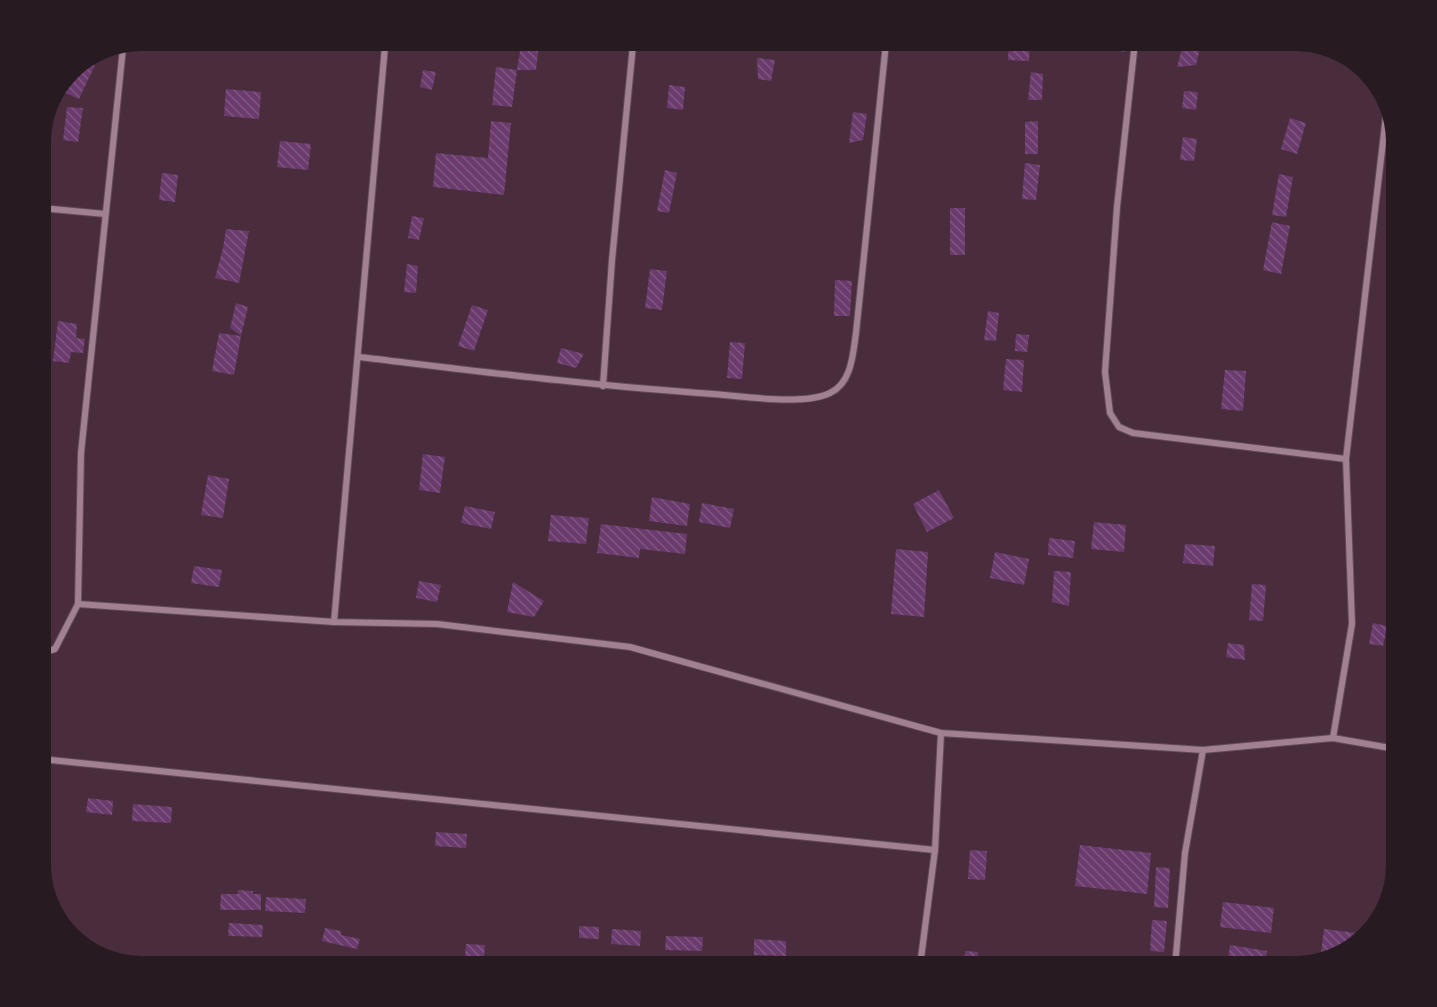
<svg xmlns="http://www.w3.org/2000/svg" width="1437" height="1007" viewBox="0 0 1437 1007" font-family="'Source Sans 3',sans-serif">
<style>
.building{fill:url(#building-back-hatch)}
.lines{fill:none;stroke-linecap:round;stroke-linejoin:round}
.street-casing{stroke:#624b58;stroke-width:8}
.street{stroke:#a08092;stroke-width:6}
</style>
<defs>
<pattern id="building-back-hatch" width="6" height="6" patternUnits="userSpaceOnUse" patternTransform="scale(1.5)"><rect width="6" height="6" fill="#6a3b6c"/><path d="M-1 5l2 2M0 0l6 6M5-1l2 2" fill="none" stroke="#7f5681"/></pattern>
</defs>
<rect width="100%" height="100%" fill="#492d3d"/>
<g class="building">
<path d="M1184,41H1202L1196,65L1177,67Z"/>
<path d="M1009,42H1030L1029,61L1008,60Z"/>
<path d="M1099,42H1127L1125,52L1098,47Z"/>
<path d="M521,45H539L536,70H517L512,107L492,105L496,67L517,70Z"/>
<path d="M757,58L775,60L771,81L758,79Z"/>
<path d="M84,61L95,65L79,99L61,91L70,70Z"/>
<path d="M423,70L436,72L432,90L420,87Z"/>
<path d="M1031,72L1043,74L1042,100H1028Z"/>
<path d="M669,85L685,87L683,110L667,108Z"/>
<path d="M226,89L261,92L259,119L224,116Z"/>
<path d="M1184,91L1198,92L1196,110L1182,108Z"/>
<path d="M67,107L83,108L78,142L63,140Z"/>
<path d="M853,112L867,114L863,140L849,143Z"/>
<path d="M1290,118L1306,123L1297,154L1281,149Z"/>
<path d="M491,121L511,123L504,195L433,187L436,153L488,158Z"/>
<path d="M1038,121V154H1025V122Z"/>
<path d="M1183,137L1197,139L1194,161L1180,160Z"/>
<path d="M280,141L311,144L308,170L277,167Z"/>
<path d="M1025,163L1040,165L1036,200L1022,199Z"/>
<path d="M665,170L677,173L669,213L657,211Z"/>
<path d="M162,173L178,175L175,202L159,200Z"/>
<path d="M1279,174L1293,177L1286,217L1272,215Z"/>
<rect x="950" y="208" width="15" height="47"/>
<path d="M412,216L424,218L419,240L408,238Z"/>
<path d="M1272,222L1290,226L1281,274L1263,270Z"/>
<path d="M226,229L249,231L239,283L215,278L223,248Z"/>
<path d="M407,264L418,266L416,293L404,292Z"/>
<path d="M650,269L667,271L662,310L645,308Z"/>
<path d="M835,280L852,281L850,316H834Z"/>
<path d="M236,303L248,307L241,336L230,328Z"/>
<path d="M472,305L488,310L474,351L458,346Z"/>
<path d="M988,311L999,313L996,341L984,340Z"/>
<path d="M58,321L77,324L76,338L85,339L83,353L71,352L69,363L53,361Z"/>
<path d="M219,333L241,336L234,375L212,371Z"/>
<path d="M1016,334L1029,335L1027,352L1015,351Z"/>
<path d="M730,342L745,343L742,379L727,378Z"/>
<path d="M561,348L584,354L576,368L557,363Z"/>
<path d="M1006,359L1024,360L1022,392L1003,390Z"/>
<path d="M1225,370L1246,371L1243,411L1221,409Z"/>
<path d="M423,454L445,457L440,493L419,490Z"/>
<path d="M208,475L229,479L223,518L201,515Z"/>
<path d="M939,490L954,518L927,532L913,504Z"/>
<path d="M652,497L690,504L687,526L649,521Z"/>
<path d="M702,503L734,509L730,528L699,522Z"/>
<path d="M465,506L495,512L491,529L461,523Z"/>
<path d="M551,515L589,518L586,544L548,541Z"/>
<path d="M1094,522L1126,525L1124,552L1091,549Z"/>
<path d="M601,524L687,534L685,554L640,549L639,558L597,553Z"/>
<path d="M1049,538L1075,541L1073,558L1048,555Z"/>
<path d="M1185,544L1215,546L1213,566L1183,563Z"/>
<path d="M896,549L928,552L924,617L891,614Z"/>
<path d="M995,552L1029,559L1024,585L990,578Z"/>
<path d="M194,566L222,570L219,587L191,583Z"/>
<path d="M1054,571L1071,572L1069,606L1052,602Z"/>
<path d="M419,581L441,585L437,602L416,598Z"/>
<path d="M513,582L544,601L534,617L507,612Z"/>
<path d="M1252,584L1266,585L1263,621L1249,620Z"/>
<path d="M1373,623L1387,626L1383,646L1369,644Z"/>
<path d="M1228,643L1244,645L1245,660L1226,657Z"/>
<path d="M88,798L113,801L112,815L86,812Z"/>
<path d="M133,804L172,807L171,823L132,821Z"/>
<path d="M436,832L467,834L466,848L435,846Z"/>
<path d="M1080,845L1151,853L1147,894L1075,886Z"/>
<path d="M970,850L987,851L985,880L968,879Z"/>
<path d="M1156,867L1170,868L1168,908L1154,907Z"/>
<path d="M238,890L253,891V894H261V910H220L221,894H238Z"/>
<path d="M266,897L306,899L305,913L265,911Z"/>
<path d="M1223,902L1274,908L1271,933L1220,927Z"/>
<path d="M1152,920L1167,921L1164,952L1150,951Z"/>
<path d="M229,923L263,925L262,937L228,936Z"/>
<path d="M579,926L599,927V939L579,938Z"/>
<path d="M325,928L341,931V935L360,939L357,949L322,941Z"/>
<path d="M612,929L641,931L640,946L611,944Z"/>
<path d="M1324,929L1365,934L1340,956L1320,961Z"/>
<path d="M666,936L703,937L702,951L665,950Z"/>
<path d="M754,939L786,941V956L754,955Z"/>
<path d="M466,944L485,945L484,957L465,956Z"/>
<path d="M1230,945L1267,951L1265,966H1227Z"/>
<path d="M965,951L978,952L977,966H964Z"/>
</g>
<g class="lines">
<g class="street-casing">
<g id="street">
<path d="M1135,42L1117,207L1105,372L1110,413L1119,427L1133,433L1346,459"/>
<path d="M41,208L105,214"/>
<path d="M359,357C477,371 594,386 713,394C743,396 803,406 830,393C852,383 853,353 856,333L886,43"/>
<path d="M603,386L612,260L633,45"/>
<path d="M78,604L334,622L437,624L630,647L941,733L1203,750L1333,738L1396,749"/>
<path d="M334,622L385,46"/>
<path d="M41,653L55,649L78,604L81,453L123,48"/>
<path d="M1333,738L1352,624L1346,459L1387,107"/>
<path d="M41,759L935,850"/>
<path d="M920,966L935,850L941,733"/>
<path d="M1175,966L1185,853L1203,750"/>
</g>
</g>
<use href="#street" class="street"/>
</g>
<path d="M0 0H1437V1007H0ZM142 51H1295A91 91 0 0 1 1386 142V865A91 91 0 0 1 1295 956H142A91 91 0 0 1 51 865V142A91 91 0 0 1 142 51Z" fill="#271a21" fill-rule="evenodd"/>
</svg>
